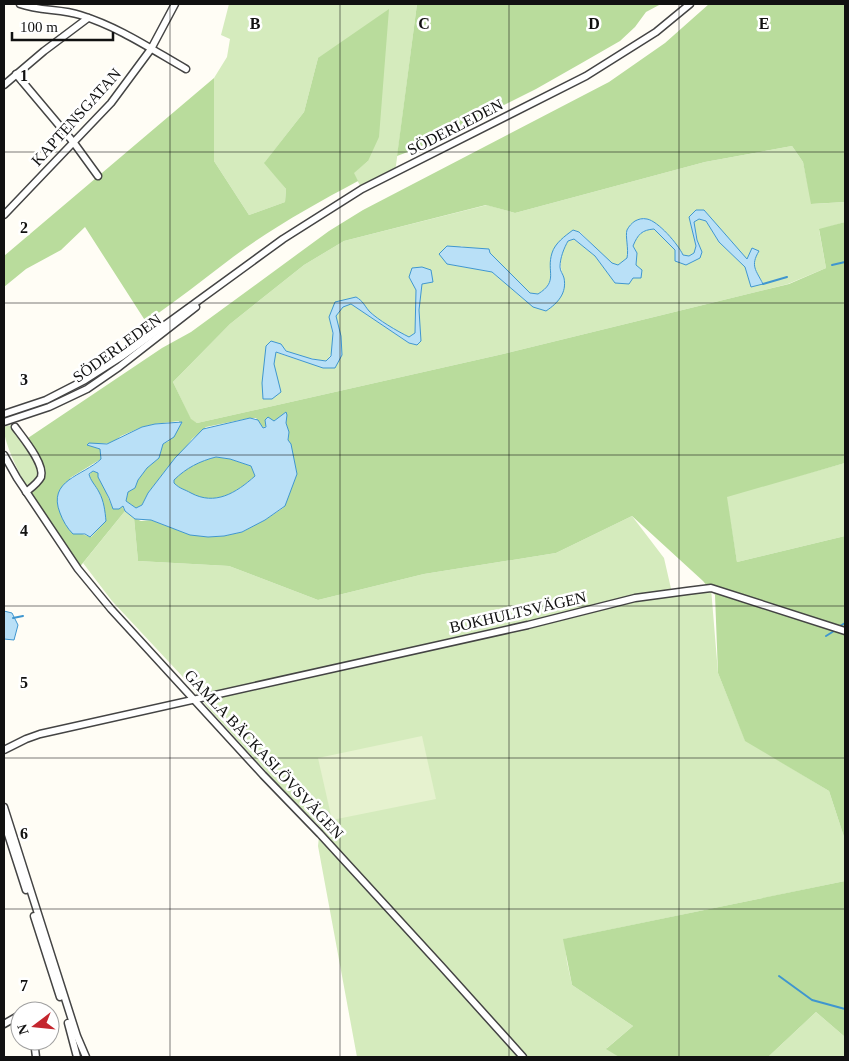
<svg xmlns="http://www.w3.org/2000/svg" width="849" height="1061" viewBox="0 0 849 1061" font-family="Georgia,serif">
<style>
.green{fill:#d5ebbd;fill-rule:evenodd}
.forest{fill:#b9dc9c}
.pitch{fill:#e6f2cf}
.water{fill:#b9e0f7;stroke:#3f96cf;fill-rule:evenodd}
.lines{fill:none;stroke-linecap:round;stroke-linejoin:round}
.stream{stroke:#3f96cf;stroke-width:2}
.minor-casing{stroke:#444;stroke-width:9}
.minor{stroke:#fff;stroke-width:6}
.grid{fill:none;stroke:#111;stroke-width:1;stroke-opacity:0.55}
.labels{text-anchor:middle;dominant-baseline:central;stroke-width:5;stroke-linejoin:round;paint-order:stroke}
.street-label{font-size:16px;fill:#111;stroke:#fff}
.grid-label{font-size:16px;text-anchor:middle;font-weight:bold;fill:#111;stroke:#fff;stroke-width:5;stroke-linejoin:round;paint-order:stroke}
</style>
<rect width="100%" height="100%" fill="#fffdf5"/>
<g class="green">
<path d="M229,4H417L395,173L362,189L353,173L368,161L318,58L304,112L265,162L286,189L285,202L249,215L214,161V78L227,57L230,39L221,35Z"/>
<path d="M792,146L803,162L812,204L845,202V222L819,230L826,268L788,284L503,354L197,423L191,420L173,382L230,324L304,265L344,241L487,205L515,213L705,162ZM704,210L747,260L759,251C750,266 756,270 763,283L751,287L745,267L719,242L706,221L698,219L694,221L697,240L702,252C692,264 690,266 675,261V250L654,229C642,230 638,234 633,246L637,253L636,265L642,270L641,277L633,278L615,283L595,256L574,239L568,241C561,252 558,266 564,278L533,307L492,272L447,264L461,246L470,249H489L490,253L530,293L538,294C555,284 551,271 552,253L573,230L580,232L612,264L618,265L627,258C629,249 625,236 627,230C629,226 632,223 635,221C639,219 642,218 647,219C658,221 678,244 683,255L689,256L694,253L696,246L689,217ZM409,277L433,281L422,284L419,310L421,341L417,345L409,343L351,304L343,307L336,316L341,336L335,367L302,361L275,352L274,363L271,341C282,344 281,348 289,352C300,357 314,359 326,361C338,350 332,331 329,317L356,297C363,301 364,305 369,311C378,320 397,331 409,337L415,333L416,290Z"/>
<path d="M17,424L40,465V475L28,490C23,480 0,437 5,427C7,425 14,425 17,424Z"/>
<path d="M845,463V536L737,562L726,496Z"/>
<path d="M125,511L134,518L138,561L229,566L318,600L424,574L556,553L632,516L664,558L672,593L711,588L718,673L745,740L829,791L845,840V881L564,939L567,962L572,985L633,1026L607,1048L619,1057H357L318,846L320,827L283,790L210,710L182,676L112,601L83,563Z"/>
<path d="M816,1012L845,1037V1057H768Z"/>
</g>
<g class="forest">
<path d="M417,4H661L646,12L635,27L620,41L580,64L536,89L450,132L413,150L397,156Z"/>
<path d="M709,4H845V202L811,204L803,162L792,146L705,162L515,213L486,205L344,241L304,265L230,324L173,382L191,419L197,423L503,354L789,284L826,268L819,229L845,222V463L727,497L737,562L845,536V840L829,791L745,741L718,673L715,595L703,581L632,516L556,553L424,574L318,600L229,566L138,561L134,518L141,521L151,520L185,533L208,537L224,536L242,532L265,520L283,508L297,474L288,440L289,432L286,423V412L274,421L265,420L267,425L263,428L256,418H250L206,427L192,439L181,454L175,458L148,493L142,505L136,508L126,501L128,492L135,488L138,480L147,468L159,458L163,444L169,441L180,426L179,421L155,424L142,427L121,436L112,443L87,445L100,449L101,459L70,478L82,534L91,537L106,521L89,477L91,472L96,471L98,473L113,509H119L122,506L125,511L78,569L26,492L40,475V465L25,440L162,348L191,332L329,231L363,210L609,82L665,43Z"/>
<path d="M389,9L379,137L368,161L354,173L358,181C315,204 272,228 233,257C204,279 176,301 146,322L85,227L61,250L26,269L4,287V256L214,78V161L249,215L285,202L286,189L264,163L304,112L318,58Z"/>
<path d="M216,457L230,459L251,466L255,476C234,494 214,507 187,492C182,488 179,488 174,483V480C186,468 200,461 216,457Z"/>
<path d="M845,881V1037L816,1012L768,1057H619L606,1049L633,1026L572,985L563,939Z"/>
</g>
<path class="pitch" d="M422,736L436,799L332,820L318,758Z"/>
<g class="water">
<path d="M696,210H704L747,259L752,248L759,251C750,266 756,270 763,284L751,287L745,267L719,242L706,221L699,219L694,222L697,240L702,252L700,258L686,265L675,261V250L654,229C642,230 638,234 633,246L637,253L636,265L642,270L641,278H633L629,284L615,283L595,256L574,239L568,241C564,248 560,258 560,267C560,271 563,274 564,278C567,293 558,303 546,311L533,307L492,272L447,264L439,254L447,246L489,249L490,253L530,293L538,294C559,281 546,272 552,253C555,243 565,236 573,230L579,232L612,263L618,265L627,258C629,249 625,236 627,230C629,226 632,223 635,221C639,219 642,218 647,219C658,221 678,244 683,255L689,256L694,253L696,246L689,217Z"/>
<path d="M422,267L431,270L433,282L422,284L419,310L421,341L417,345L409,343L351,304L343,307L336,316L341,336L342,355L335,368H323L276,352L274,364L281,392L272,399H263L262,383L266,346L271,341L281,344L286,351L312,359L326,361L331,356L333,333L329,317L335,302L356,297C363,301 364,305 369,311C378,320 397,331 409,337L415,333L416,290L409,277L412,268Z"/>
<path d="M286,412L287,415L286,423L289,432L288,440L291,444L297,474L285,506L265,520L242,532L224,536L208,537L190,535L151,520L135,519L125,511L123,506L119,509H113L109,498L98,477V473L93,471L89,474C90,480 96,486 99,492C104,501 105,511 106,521L90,537L85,534H73C67,528 63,521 60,513C47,480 83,476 101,459L100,449L87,445L89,443L107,444L142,427L155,424L182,422L174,437L163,444L159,458L147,468L138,480L135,488L128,492L126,501L136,508L142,505L148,493L175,458L203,429L250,418L258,420L263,428L266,427L265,420L268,417L274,421ZM216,457L230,459L251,466L255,476C236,493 215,506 191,493C184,489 180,489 174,483V480C186,468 200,461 216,457Z"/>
<path d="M4,611L12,613L18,625L14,640L4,639Z"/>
</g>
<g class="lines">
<g class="stream">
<path d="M832,265L845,262"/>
<path d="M763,284L787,277"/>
<path d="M13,618L23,616"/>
<path d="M840,626L845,623"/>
<path d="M826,636L834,631"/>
<path d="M779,976L812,1000L845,1009"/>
</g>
<g class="minor-casing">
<g id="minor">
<path d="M20,4C39,11 61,9 80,15C119,27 151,49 186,69"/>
<path d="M16,74L74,143L98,176"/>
<path d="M4,85L44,51L88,18"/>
<path d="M4,215L111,103L151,49L175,4"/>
<path d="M4,414L46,400L85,380L121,357L283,239L362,189L586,76L656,32L690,4"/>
<path d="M4,422L49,407L87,389L119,367L196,307"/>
<path d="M15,427C23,438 45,464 41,477C38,483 31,488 26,492"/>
<path d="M4,455L17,478L78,569L111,609L263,775L320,834L442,967L523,1057"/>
<path d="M4,750L26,739L40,734L528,625L635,598L687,591L711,588L845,631"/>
<path d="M4,807L77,1036L86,1057"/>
<path d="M4,822L26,890"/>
<path d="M34,916L60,997"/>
<path d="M68,1023L77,1057"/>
<path d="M4,1024L18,1016L20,1018"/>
<path d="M34,1041L36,1057"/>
</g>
</g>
<use href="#minor" class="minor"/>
</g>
<path class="grid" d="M170,4V1057M340,4V1057M509,4V1057M679,4V1057M4,152H845M4,303H845M4,455H845M4,606H845M4,758H845M4,909H845"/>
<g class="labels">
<g class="street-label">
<text transform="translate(76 117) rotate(-48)">KAPTENSGATAN</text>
<text transform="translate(455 127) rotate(-27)">SÖDERLEDEN</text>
<text transform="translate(117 348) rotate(-36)">SÖDERLEDEN</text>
<text transform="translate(518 612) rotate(-13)">BOKHULTSVÄGEN</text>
<text transform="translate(264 754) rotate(47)">GAMLA BÄCKASLÖVSVÄGEN</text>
</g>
</g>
<g class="grid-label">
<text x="255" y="29">B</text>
<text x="424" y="29">C</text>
<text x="594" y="29">D</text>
<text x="764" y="29">E</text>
<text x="24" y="81">1</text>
<text x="24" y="233">2</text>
<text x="24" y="385">3</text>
<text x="24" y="536">4</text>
<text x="24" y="688">5</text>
<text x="24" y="839">6</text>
<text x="24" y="991">7</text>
</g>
<rect width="849" height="1061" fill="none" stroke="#111111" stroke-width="10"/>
<g transform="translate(35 1026) rotate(254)"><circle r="24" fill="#ffffff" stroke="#a0a0a0"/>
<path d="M0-4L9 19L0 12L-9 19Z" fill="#c4262e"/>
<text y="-8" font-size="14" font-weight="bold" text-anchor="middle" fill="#111111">N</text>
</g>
<path d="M12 32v8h101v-8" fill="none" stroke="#111111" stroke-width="2.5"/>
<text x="20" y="32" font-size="15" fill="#111111" stroke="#ffffff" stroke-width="4" paint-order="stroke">100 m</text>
</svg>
